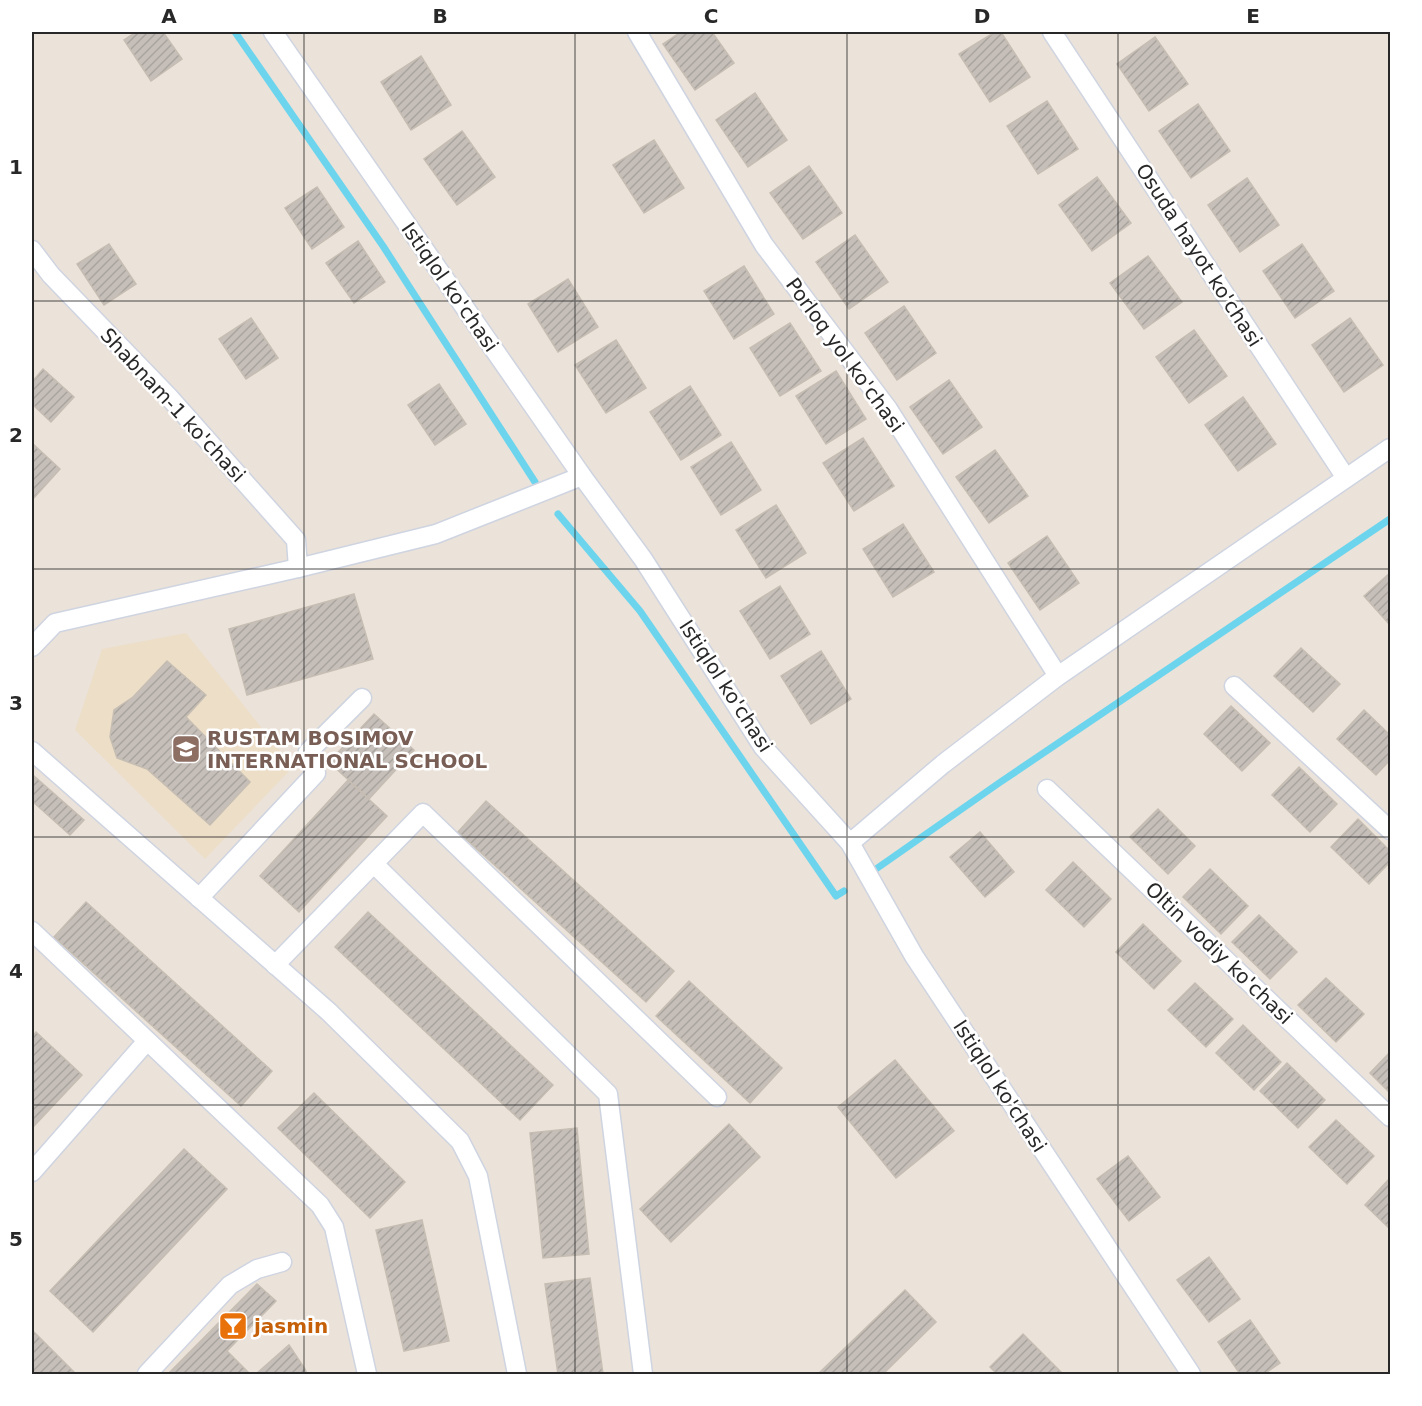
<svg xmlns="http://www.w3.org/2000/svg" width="1422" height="1406" viewBox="0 0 1422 1406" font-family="'DejaVu Sans',sans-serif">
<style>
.education{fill:#eddec8}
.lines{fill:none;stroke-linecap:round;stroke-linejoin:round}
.stream{stroke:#6cd5ed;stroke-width:7}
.building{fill:url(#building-hatch);stroke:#c6beb3;stroke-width:1.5}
.minor-casing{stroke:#cfd4e1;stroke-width:21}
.minor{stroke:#fff;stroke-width:18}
.grid{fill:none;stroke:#282828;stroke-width:1.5;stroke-opacity:0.55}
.labels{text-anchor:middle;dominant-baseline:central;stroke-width:5;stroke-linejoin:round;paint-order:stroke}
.street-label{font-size:20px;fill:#282828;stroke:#fff}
.education-label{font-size:20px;font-weight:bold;fill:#785e54;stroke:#fff;text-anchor:start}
.food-label{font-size:20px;font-weight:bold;fill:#c56008;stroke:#fff;text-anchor:start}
.neatline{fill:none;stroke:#282828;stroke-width:2}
.grid-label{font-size:20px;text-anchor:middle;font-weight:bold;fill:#282828}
</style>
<defs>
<pattern id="building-hatch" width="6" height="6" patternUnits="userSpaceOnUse" patternTransform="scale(1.5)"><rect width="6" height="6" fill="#c6bfb9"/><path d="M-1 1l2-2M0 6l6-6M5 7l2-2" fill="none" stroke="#aaa49f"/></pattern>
</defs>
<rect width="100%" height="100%" fill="#ebe2d9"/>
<path class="education" d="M186,633L293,767L205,859L75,730L102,649Z"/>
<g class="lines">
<g class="stream">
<path d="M235,32L383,246L535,482"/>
<path d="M558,514L640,611L836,896L844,891"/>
<path d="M876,869L999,783L1390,519"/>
</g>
</g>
<g class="building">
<path d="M136,32H163L182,59L151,81L124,40Z"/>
<path d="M681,32H712L734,63L695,90L663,44Z"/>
<path d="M995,32H1001L1030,77L990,102L959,54Z"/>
<path d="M1155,37L1188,84L1149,111L1117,64Z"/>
<path d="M421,56L451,105L411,130L381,82Z"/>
<path d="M755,93L787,140L748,167L716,120Z"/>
<path d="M1047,101L1078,149L1038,174L1007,126Z"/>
<path d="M1198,104L1230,151L1191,178L1159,131Z"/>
<path d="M462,131L495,177L457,205L424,159Z"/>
<path d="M654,140L684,188L644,213L613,165Z"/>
<path d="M809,166L842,213L803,239L770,193Z"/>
<path d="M1097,177L1131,223L1092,251L1059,205Z"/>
<path d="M1247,178L1279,225L1240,252L1208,205Z"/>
<path d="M317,187L344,227L312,249L285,208Z"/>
<path d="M855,235L888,282L849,309L816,262Z"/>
<path d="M358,241L385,282L354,303L326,263Z"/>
<path d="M109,244L136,284L104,305L77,264Z"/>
<path d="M1302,244L1334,291L1295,318L1263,271Z"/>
<path d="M1148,256L1182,302L1144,329L1110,283Z"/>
<path d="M744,266L774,314L734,339L704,291Z"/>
<path d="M568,279L598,327L558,352L528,304Z"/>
<path d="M904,306L936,353L897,380L865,333Z"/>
<path d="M251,318L278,358L246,379L219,339Z"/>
<path d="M1350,318L1383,365L1344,392L1312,345Z"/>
<path d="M790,323L821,371L780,396L750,348Z"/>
<path d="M1194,330L1227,376L1189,403L1156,357Z"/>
<path d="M616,340L646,388L606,413L575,365Z"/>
<path d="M43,369L74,397L51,422L32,404V382Z"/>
<path d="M836,371L866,419L826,444L796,396Z"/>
<path d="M949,380L982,427L943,454L910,407Z"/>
<path d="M439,384L466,424L435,445L408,405Z"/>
<path d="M690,386L721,435L681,460L650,412Z"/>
<path d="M1243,397L1276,444L1238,471L1205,425Z"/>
<path d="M863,438L894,486L854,511L823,463Z"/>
<path d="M731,442L761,490L721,515L691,467Z"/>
<path d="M32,443L60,469L32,500Z"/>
<path d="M995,450L1028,496L989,523L956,477Z"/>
<path d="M776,505L806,553L766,578L736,530Z"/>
<path d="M903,524L934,572L893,597L863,549Z"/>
<path d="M1047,536L1079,583L1040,610L1008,563Z"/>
<path d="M1390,573V625L1364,596Z"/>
<path d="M780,586L810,634L770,659L740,611Z"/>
<path d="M354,594L373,659L247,695L229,629Z"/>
<path d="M1301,648L1340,684L1313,712L1274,676Z"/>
<path d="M821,651L851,699L811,724L781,676Z"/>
<path d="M167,661L206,695L186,717L250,782L210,825L147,769L117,758L110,737L114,710L133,697Z"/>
<path d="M1231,706L1270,743L1242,771L1204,734Z"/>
<path d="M1364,710L1390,735V760L1376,775L1337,739Z"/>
<path d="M374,714L414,750L369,799L329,762Z"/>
<path d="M1299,767L1337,804L1310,832L1272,795Z"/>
<path d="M34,776L84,820L70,835L32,801V780Z"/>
<path d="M348,780L387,816L299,912L260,876Z"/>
<path d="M486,801L674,971L646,1002L458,832Z"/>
<path d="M1158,809L1195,846L1168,874L1130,837Z"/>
<path d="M1358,819L1390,851V862L1369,884L1331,847Z"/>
<path d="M980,832L1014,872L985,897L950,857Z"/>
<path d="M1073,862L1111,899L1084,927L1046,890Z"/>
<path d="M1210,869L1248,906L1221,934L1183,897Z"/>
<path d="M86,902L272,1071L241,1106L54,937Z"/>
<path d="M368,912L553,1085L520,1120L335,947Z"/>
<path d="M1259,915L1297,952L1270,979L1232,942Z"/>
<path d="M1143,924L1181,961L1154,989L1116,952Z"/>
<path d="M1326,978L1364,1014L1336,1042L1298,1005Z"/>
<path d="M689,981L782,1068L750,1103L656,1016Z"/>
<path d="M1195,983L1233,1019L1206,1047L1168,1010Z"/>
<path d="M1243,1025L1281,1062L1254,1090L1216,1053Z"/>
<path d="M36,1032L82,1075L32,1128V1037Z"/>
<path d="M1390,1052V1093L1370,1073Z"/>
<path d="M895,1060L954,1131L896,1178L838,1107Z"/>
<path d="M1287,1063L1325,1100L1298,1128L1260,1091Z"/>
<path d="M314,1093L405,1182L370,1218L278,1128Z"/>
<path d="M1336,1120L1374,1156L1347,1184L1309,1147Z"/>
<path d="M729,1124L760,1157L671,1242L640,1209Z"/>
<path d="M577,1128L589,1254L543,1258L530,1133Z"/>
<path d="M184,1149L227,1189L93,1332L50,1291Z"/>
<path d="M1128,1156L1160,1197L1129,1221L1097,1179Z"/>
<path d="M1390,1178V1229L1365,1205Z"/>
<path d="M422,1220L449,1341L404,1351L376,1230Z"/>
<path d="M1209,1257L1240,1299L1209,1322L1177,1280Z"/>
<path d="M590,1278L603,1374H558L545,1284Z"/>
<path d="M257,1284L276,1301L227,1351L250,1374H168Z"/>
<path d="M905,1290L936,1322L883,1374H818Z"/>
<path d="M1250,1320L1280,1363L1264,1374H1240L1218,1342Z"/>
<path d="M32,1330L76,1374H34L32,1372Z"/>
<path d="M1023,1334L1063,1374H997L990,1367Z"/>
<path d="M289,1345L305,1369L307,1374H256Z"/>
</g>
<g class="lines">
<g class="minor-casing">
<g id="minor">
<path d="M273,32L582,476L643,559L763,747L850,843L914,956L1191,1374"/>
<path d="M637,32L764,245L888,409L1058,676"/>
<path d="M1052,32L1346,478"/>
<path d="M32,250L51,275L168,396L296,540L298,568"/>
<path d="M32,647L55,623L298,568L436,534L582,476"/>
<path d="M1234,686L1390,830"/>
<path d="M32,751L329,1012L460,1141L478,1176L517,1374"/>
<path d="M1047,789L1390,1117"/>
<path d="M850,843L943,764L1058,676L1390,448"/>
<path d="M374,864L608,1094L643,1374"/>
<path d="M199,898L316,773L308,752L362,698"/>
<path d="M32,931L320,1205L334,1227L367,1374"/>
<path d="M275,965L423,813L717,1097"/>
<path d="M32,1172L147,1041"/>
<path d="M147,1374L230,1285L257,1269L282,1262"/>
</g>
</g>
<use href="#minor" class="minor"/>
</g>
<path class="grid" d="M304,32V1374M575,32V1374M847,32V1374M1118,32V1374M32,301H1390M32,569H1390M32,837H1390M32,1105H1390"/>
<defs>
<g id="school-square" transform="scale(1.5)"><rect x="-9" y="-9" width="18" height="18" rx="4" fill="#8d6e63" stroke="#fff"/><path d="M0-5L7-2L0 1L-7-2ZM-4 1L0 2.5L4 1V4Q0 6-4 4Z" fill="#fff"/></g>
<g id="bar-square" transform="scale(1.5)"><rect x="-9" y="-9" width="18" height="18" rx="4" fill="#e8710a" stroke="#fff"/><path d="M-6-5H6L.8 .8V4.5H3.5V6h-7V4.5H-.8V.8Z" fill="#fff"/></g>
</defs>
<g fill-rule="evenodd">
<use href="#school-square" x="186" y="749"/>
<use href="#bar-square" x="233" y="1326"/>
</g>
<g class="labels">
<g class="street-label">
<text transform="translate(1199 255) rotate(57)">Osuda hayot ko'chasi</text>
<text transform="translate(450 287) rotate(55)">Istiqlol ko'chasi</text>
<text transform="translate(845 355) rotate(54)">Porloq yol ko'chasi</text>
<text transform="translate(173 405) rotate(47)">Shabnam-1 ko'chasi</text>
<text transform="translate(726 686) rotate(57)">Istiqlol ko'chasi</text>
<text transform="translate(1219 953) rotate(44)">Oltin vodiy ko'chasi</text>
<text transform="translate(1000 1086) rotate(57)">Istiqlol ko'chasi</text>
</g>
<g class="education-label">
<text x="207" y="738">RUSTAM BOSIMOV<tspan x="207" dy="23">INTERNATIONAL SCHOOL</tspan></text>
</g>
<g class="food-label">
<text x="254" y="1326">jasmin</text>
</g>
</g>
<rect width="1422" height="1406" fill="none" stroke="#ffffff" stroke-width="66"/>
<rect x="33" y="33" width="1356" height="1340" class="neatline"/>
<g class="grid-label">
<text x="169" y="23">A</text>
<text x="440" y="23">B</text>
<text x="711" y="23">C</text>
<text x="982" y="23">D</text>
<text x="1253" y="23">E</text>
<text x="16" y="174">1</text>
<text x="16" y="442">2</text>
<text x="16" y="710">3</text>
<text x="16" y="978">4</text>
<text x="16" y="1246">5</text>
</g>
</svg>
